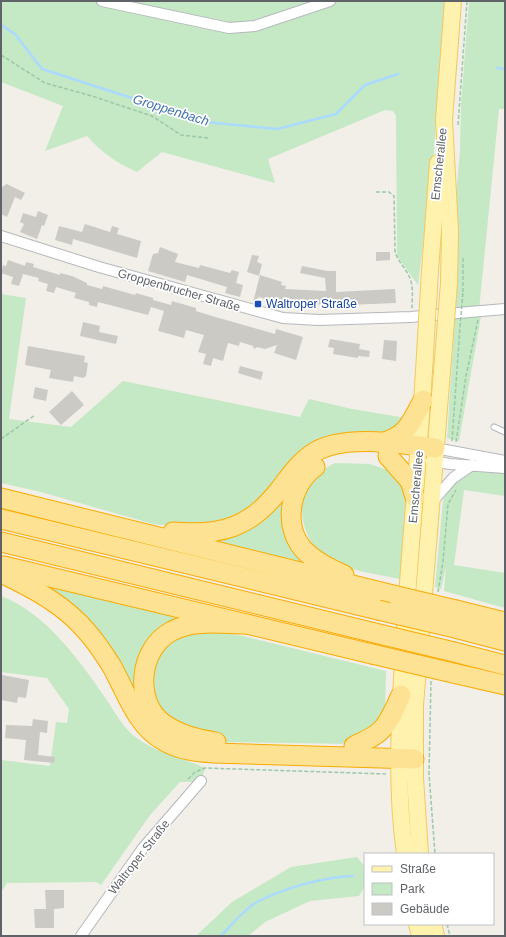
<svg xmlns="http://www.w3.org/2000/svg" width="506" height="937" viewBox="0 0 506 937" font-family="Arial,sans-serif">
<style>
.green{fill:#c5e8c5}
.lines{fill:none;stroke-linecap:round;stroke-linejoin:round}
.stream{stroke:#aadaff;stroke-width:2.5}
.building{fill:#cccac5}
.lane-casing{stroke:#b5b8bc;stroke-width:7}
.street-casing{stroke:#b5b8bc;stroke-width:12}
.primary-casing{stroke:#f2c960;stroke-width:18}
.highway-casing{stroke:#f9ab00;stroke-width:21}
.path{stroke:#9cc7a9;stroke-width:1.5;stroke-dasharray:4 2;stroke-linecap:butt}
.lane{stroke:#fff;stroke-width:5}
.street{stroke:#fff;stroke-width:10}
.primary{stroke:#fff2af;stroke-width:16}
.highway{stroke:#fde293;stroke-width:19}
.primary-bridge-casing{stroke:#f2c960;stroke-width:18;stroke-linecap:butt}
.highway-bridge-casing{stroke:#f9ab00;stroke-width:21;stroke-linecap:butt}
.path-bridge{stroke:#9cc7a9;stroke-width:1.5;stroke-dasharray:4 2;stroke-linecap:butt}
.primary-bridge{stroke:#fff2af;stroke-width:16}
.highway-bridge{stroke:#fde293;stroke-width:19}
.transit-dot{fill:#1a4fb4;stroke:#fff;stroke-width:1.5}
.labels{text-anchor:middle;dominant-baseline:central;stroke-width:3.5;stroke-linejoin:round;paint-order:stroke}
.street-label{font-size:12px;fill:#5f6368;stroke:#fff}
.transit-label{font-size:12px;fill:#164399;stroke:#fff;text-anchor:start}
.water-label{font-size:13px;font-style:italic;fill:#4174aa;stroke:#fff}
</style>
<rect width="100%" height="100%" fill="#f1efe8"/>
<g class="green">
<path d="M1,1H445L434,152L418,285L397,256L396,116L393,111L385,110L268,159L275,183L162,152L137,172C117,163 102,153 87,136L45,151L63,106L1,82Z"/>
<path d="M469,1H505V109H499L479,310L481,316L459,441L447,438L457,287L455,205L460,152L461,104Z"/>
<path d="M1,294L26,298L9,419L71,427L123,381L300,417L309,399L352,409L406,418L398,430L336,440L242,518L196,529L153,524L41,492L1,483Z"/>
<path d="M335,463L370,464L396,473L408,487L400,579C381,575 347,570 331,561C306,548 293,509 309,484C315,474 325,468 335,463Z"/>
<path d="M475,470L505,472V496L464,490L454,565L505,573V608L444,591L446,566L441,589L435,587L443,500L453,484L463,475Z"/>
<path d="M284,488L285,505L315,574L204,545L230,535Z"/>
<path d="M31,580L194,620L215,631L243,636L386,671L385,711L371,735L353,744L219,742L144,710Z"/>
<path d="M1,596C46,613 80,661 106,699C115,712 124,730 138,739C158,753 183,758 205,768L201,782H180L150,815L101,885L96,882L7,883L1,892V760L50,766L56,722L67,723L69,709L47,678L1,672Z"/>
<path d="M357,857L365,867V886L359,896L310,901L265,922L248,936H196L232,902L291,867Z"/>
</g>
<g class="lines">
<g class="stream">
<path d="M1,25L15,34L42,69L206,122L277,129L336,114L365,85L398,74"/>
<path d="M497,68L505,69"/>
<path d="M221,936C230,926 246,908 257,902C285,888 322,877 353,876"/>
</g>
</g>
<g class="building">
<path d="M7,184L25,193L21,200L15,197L7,217L1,214V190L3,186Z"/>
<path d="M38,211L48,215L44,226L42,225L37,239L20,232L24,224L20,222L23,213L36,217Z"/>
<path d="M85,224L110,232L112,226L119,228L117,234L141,241L137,258L73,239L72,245L55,240L59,226L82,232Z"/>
<path d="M160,247L178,254L175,262L199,268L200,265L230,273L232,270L239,272L236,283L243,285L240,297L225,293L227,287L187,275L185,282L148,271L153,254L158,253Z"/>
<path d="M376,252H390V260L376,261Z"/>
<path d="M252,255L259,256L257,262L262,264L259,276L247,272Z"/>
<path d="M8,260L25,266L26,262L34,264L33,267L60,275V273L72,276L87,283V285L102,289L103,286L135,295L136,293L153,298V300L171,305L172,301L196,308V311L212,316L275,334L276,329L303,337L296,360L274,353L277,345L265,349L257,347L254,349L253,346L240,342L239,346L228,343L223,361L213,358L211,366L203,364L206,354L198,352L204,335L186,330L184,338L158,331L164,311L151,307L148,315L98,302L97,307L89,305V302L74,298L76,293L56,287L54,293L46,291L48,284L38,281L39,278L23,274L19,286L11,284L13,277L1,273L3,265L6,266Z"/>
<path d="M302,266L328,271H336V292L395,289L396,303L347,305V309L330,310V305L275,302L273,305L271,301L259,297L253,302L260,275L282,282L281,285L286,286L285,289L326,291L325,278L300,273Z"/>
<path d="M83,322L100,326L99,332L118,336L116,344L80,336Z"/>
<path d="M330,339L360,344L359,349L370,351L369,357L358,356V358L333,354L334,348L328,347Z"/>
<path d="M384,340L397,341L396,361L382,359Z"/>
<path d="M28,346L85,356L84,362L88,363L86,376L83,378L74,376L73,382L49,378L51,370L25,365Z"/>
<path d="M240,366L263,372L261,380L238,373Z"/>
<path d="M35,387L48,390L46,401L33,398Z"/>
<path d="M72,391L84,405L61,425L49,412Z"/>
<path d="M2,675L29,680L26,698L18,697L17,703L1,700Z"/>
<path d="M33,719L48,721L47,733L40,732L38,755L55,757L54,763L24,760L26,740L5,738L6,725L32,726Z"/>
<path d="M45,890H64V908L54,909V928H35L34,909H46Z"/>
</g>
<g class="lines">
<g class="lane-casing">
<path id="lane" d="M494,427L505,432"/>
</g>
<g class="street-casing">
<g id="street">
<path d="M102,1L229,28L255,26L330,1"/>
<path d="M1,236L99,267L283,318L319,320L411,317L505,309"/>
<path d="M435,448L505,461"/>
<path d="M431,461L450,464L505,468"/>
<path d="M432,502L453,478L472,465"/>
<path d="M81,936L143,848L201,781"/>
</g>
</g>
<g class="primary-casing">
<g id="primary">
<path d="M430,271L438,163"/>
<path d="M449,283L450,231L444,120L453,1"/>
<path d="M405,854C395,784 400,713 404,643C410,540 421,438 426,336"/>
<path d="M420,854L415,778V705L445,334"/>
<path d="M417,924L420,936"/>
<path d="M433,924L436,936"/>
</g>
</g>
<g class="highway-casing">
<g id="highway">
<path d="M381,443C407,436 411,423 423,400"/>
<path d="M388,456L410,481L415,497"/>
<path d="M315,467C288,486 282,530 307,553C318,563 330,569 344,575"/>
<path d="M1,498L397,596"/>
<path d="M1,519L378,610"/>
<path d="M173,532C221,536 250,528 280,489C290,476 300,461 315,452C346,434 401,444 435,448"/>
<path d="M1,542L375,633"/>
<path d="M4,566L372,654"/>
<path d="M1,573C33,588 65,605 88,633C97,643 104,654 111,665C126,691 136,726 164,741C179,750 197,752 214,753L414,759"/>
<path d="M456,610L505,622"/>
<path d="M455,628L505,641"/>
<path d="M454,652L505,665"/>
<path d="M453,673L505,685"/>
<path d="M216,742C197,739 180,735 164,724C133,702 139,648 172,631C194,619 223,624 247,624"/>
<path d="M354,746C385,733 387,726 401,695"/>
</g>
</g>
<g class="path">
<path d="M1,55L45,83L92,96L152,116L181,135L208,138"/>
<path d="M458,125L467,1"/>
<path d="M376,192H389L394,196L395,251C397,261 405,267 409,276C414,286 412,298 412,309"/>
<path d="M463,292V258"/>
<path d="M1,439L35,415"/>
<path d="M452,441L460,327"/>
<path d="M456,442L466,376L478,320"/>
<path d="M438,592L443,562L448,504L456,490"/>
<path d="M431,681L429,774L435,854"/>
<path d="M188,779L195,772L205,768L386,774"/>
<path d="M447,924L450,936"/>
</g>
<use href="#lane" class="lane"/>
<use href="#street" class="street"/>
<use href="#primary" class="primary"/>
<use href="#highway" class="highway"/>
<g class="primary-bridge-casing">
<g id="primary-bridge">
<path d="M445,334L449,283"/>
<path d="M426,336L430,271"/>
</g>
</g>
<g class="highway-bridge-casing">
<g id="highway-bridge">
<path d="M397,596L456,610"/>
<path d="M378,610L455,628"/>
<path d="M375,633L454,652"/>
<path d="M372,654L453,673"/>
</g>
</g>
<path class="path-bridge" d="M460,327L463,292"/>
<use href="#primary-bridge" class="primary-bridge"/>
<use href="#highway-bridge" class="highway-bridge"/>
</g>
<rect class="transit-dot" x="254" y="300" width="8" height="8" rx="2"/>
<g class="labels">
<g class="street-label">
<text transform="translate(439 164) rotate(-84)">Emscherallee</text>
<text transform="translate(179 290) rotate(16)">Groppenbrucher Straße</text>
<text transform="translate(416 487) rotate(-85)">Emscherallee</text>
<text transform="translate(139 857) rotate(-52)">Waltroper Straße</text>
</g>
<g class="transit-label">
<text x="266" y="304">Waltroper Straße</text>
</g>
<g class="water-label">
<text transform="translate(171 110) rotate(17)">Groppenbach</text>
</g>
</g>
<rect width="506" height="937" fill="none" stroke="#5f6368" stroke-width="4"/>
<rect x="364" y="853" width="130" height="72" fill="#ffffff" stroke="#bfc1c3"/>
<rect x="372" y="866" width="20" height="6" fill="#fff2af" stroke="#bfc1c3"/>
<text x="400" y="873" font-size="12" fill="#5f6368">Straße</text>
<rect x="372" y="883" width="20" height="12" fill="#c5e8c5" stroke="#bfc1c3"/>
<text x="400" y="893" font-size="12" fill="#5f6368">Park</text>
<rect x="372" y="903" width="20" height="12" fill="#cccac5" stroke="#bfc1c3"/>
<text x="400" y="913" font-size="12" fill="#5f6368">Gebäude</text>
</svg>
